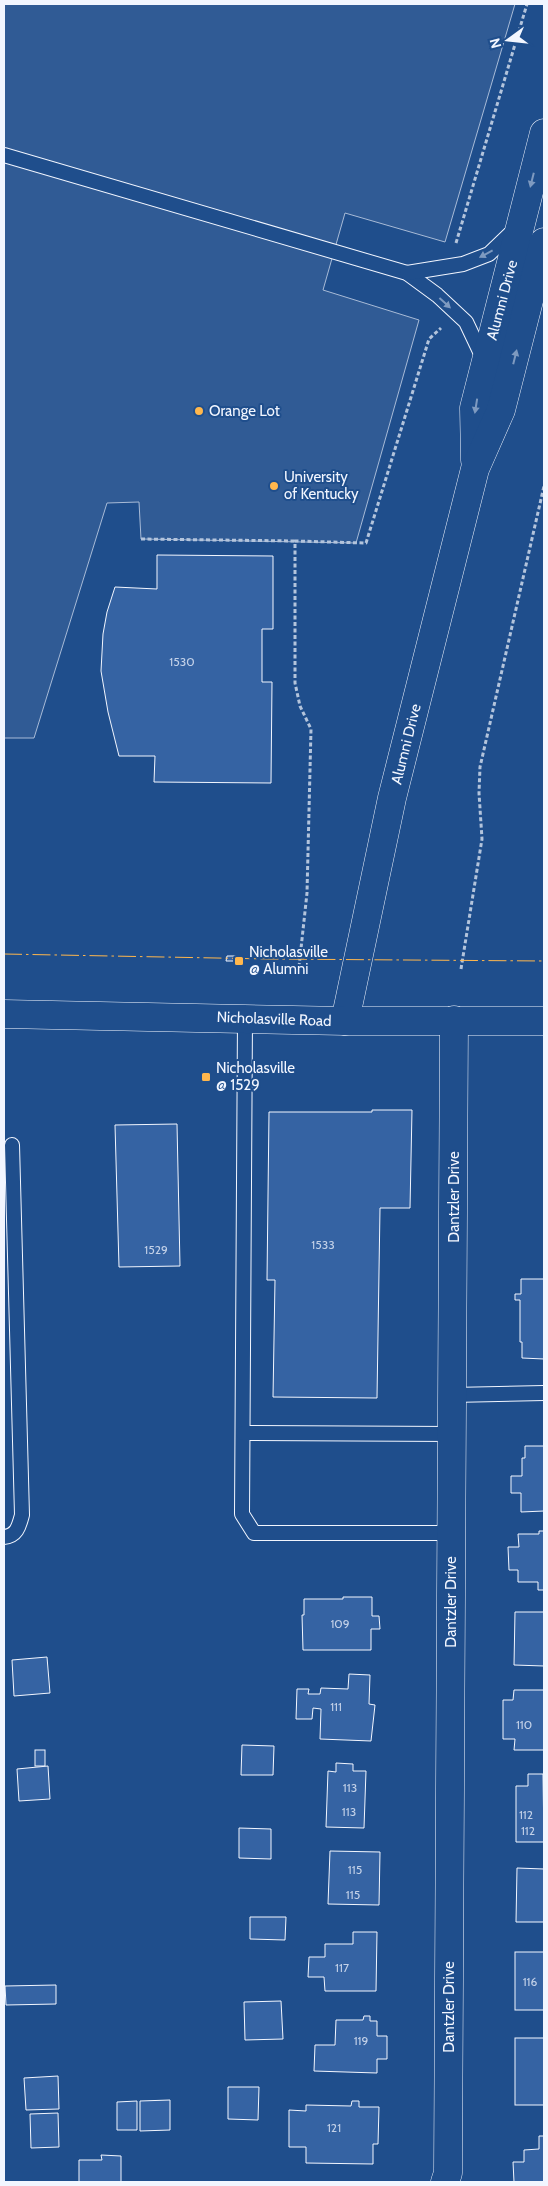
<svg xmlns="http://www.w3.org/2000/svg" width="548" height="2186" viewBox="0 0 548 2186" font-family="Cabin,sans-serif">
<style>
.built{fill:#305b95;stroke:#a8bbd7}
.building{fill:#3563a3;stroke:#f2f6ff}
.lines{fill:none;stroke-linecap:round;stroke-linejoin:round}
.lane-casing{stroke:#f2f6ff;stroke-width:16}
.street-casing{stroke:#f2f6ff;stroke-width:29}
.secondary-casing{stroke:#f2f6ff;stroke-width:29}
.primary-casing{stroke:#f2f6ff;stroke-width:29}
.path{stroke:#b3c4dc;stroke-width:3;stroke-dasharray:4 2.5;stroke-linecap:butt}
.lane{stroke:#1f4e8c;stroke-width:14}
.street{stroke:#1f4e8c;stroke-width:28}
.secondary{stroke:#1f4e8c;stroke-width:28}
.primary{stroke:#1f4e8c;stroke-width:28}
.power{stroke:#ffb74d;stroke-width:1;stroke-dasharray:18 4 2.5 4;stroke-linecap:butt}
.oneway{fill:#7e9ac0}
.poi-dot{fill:#ffb74d;stroke:#1f4e8c;stroke-width:2}
.labels{text-anchor:middle;dominant-baseline:central;stroke-width:4;stroke-linejoin:round;paint-order:stroke}
.number-label{font-size:12px;fill:#c3d1e8}
.street-label{font-size:15px;fill:#f2f6ff;stroke:#1f4e8c}
.poi-label{font-size:15px;fill:#f2f6ff;stroke:#1f4e8c;text-anchor:start}
</style>
<rect width="100%" height="100%" fill="#1f4e8c"/>
<path class="built" d="M4,4H515L445,242L345,213L323,290L419,320L356,543L141,539L139,502L107,503L34,738H4Z"/>
<g class="building">
<path d="M157,555L273,556V629H262V682H272L271,783L154,782L155,756H119L108,712L101,671L103,634L107,612L115,587L157,589Z"/>
<path d="M227,956H237V961H226Z"/>
<path d="M372,1110H412L410,1208H380L377,1398L273,1397L275,1280H267L269,1112H372Z"/>
<path d="M177,1124L180,1266L119,1267L115,1125Z"/>
<path d="M521,1279H544V1359L522,1358V1342H520V1300H515V1294H521Z"/>
<path d="M525,1446H544V1511L521,1512V1493H511V1476H522V1458H525Z"/>
<path d="M539,1531H544V1590H538V1582H518V1570H509L508,1547H519L518,1534H539Z"/>
<path d="M343,1597H372V1616H379L380,1629H371V1650H303L302,1615H304V1599H343Z"/>
<path d="M515,1612H544V1666L514,1665Z"/>
<path d="M47,1657L50,1693L14,1696L12,1660Z"/>
<path d="M349,1674L370,1675L369,1704L375,1705L371,1741L320,1739L321,1709L313,1708L312,1719H296L297,1689H309L308,1694H320L321,1688L348,1689Z"/>
<path d="M514,1690H544V1750H514L515,1739H503V1700H513Z"/>
<path d="M242,1745L274,1746L273,1775H241Z"/>
<rect x="35" y="1750" width="10" height="16"/>
<path d="M336,1763L353,1764V1771H366L364,1828L326,1827L328,1771L336,1772Z"/>
<path d="M48,1766L50,1799L19,1801L17,1769Z"/>
<path d="M528,1774H543L544,1842H516V1786H528Z"/>
<path d="M239,1828L271,1829V1859L239,1858Z"/>
<path d="M330,1851L380,1852L379,1905L328,1904Z"/>
<path d="M517,1868L544,1869V1922H516Z"/>
<path d="M250,1917H286L285,1940L250,1939Z"/>
<path d="M353,1932H377L376,1991H325L324,1977H308L309,1957H325V1944H353Z"/>
<rect x="515" y="1952" width="29" height="58"/>
<path d="M56,1985V2004L6,2005L5,1986Z"/>
<path d="M281,2001L283,2039L245,2040L244,2002Z"/>
<path d="M364,2016H370V2021H377V2036H387V2059H377V2073L314,2071L315,2045H335L336,2020H363Z"/>
<rect x="515" y="2038" width="29" height="67"/>
<path d="M58,2076L59,2109L26,2110L24,2078Z"/>
<path d="M228,2087H259L258,2120L228,2119Z"/>
<path d="M170,2100V2130L140,2131V2101Z"/>
<path d="M137,2101V2130H117V2102Z"/>
<path d="M352,2101H359V2107H379L378,2144H373V2164L306,2163V2147H289V2110L306,2111V2105L351,2106Z"/>
<path d="M58,2113L59,2147L31,2148L30,2114Z"/>
<path d="M539,2136H544V2182H514L513,2162H524V2150L539,2149Z"/>
<path d="M101,2155L121,2156V2182H79V2160H102Z"/>
</g>
<g class="lines">
<g class="lane-casing">
<g id="lane">
<path d="M4,155L407,273L437,295L466,322L484,360"/>
<path d="M407,273L463,264L489,254L514,230"/>
<path d="M245,1018L242,1514L254,1533H451"/>
<path d="M452,1395L544,1393"/>
<path d="M243,1433L452,1434"/>
<path d="M4,1537C17,1536 19,1526 22,1515L12,1145"/>
</g>
</g>
<g class="street-casing">
<path id="street" d="M445,2182L448,2173L454,1020"/>
</g>
<g class="secondary-casing">
<g id="secondary">
<path d="M475,460L474,408L544,133"/>
<path d="M345,1021L392,798L475,469L501,410L544,242"/>
</g>
</g>
<g class="primary-casing">
<path id="primary" d="M4,1014L345,1021H544"/>
</g>
<g class="path">
<path d="M456,243L527,4"/>
<path d="M141,539L295,541"/>
<path d="M299,967L307,893L311,729L300,706L295,683V541L366,543L429,339L441,328"/>
<path d="M461,969L482,839L479,793L480,767L544,486"/>
</g>
<use href="#lane" class="lane"/>
<use href="#street" class="street"/>
<use href="#secondary" class="secondary"/>
<use href="#primary" class="primary"/>
<path class="power" d="M4,954L269,959L544,961"/>
</g>
<defs><path id="oneway-solid" d="M-6-.8H1V-3.2L6.5 0L1 3.2V.8H-6Z" transform="scale(1.25)"/></defs>
<g class="oneway">
<use href="#oneway-solid" transform="translate(532 180) rotate(104)"/>
<use href="#oneway-solid" transform="translate(486 254) rotate(152)"/>
<use href="#oneway-solid" transform="translate(445 303) rotate(42)"/>
<use href="#oneway-solid" transform="translate(515 357) rotate(-76)"/>
<use href="#oneway-solid" transform="translate(476 406) rotate(99)"/>
</g>
<g class="poi-dot">
<circle cx="199" cy="411" r="5"/>
<circle cx="274" cy="486" r="5"/>
<rect x="234" y="956" width="10" height="10" rx="2.5"/>
<rect x="201" y="1072" width="10" height="10" rx="2.5"/>
</g>
<g class="labels">
<g class="number-label">
<text x="182" y="661">1530</text>
<text x="323" y="1244">1533</text>
<text x="156" y="1249">1529</text>
<text x="340" y="1623">109</text>
<text x="336" y="1706">111</text>
<text x="524" y="1724">110</text>
<text x="350" y="1787">113</text>
<text x="349" y="1811">113</text>
<text x="526" y="1814">112</text>
<text x="528" y="1830">112</text>
<text x="355" y="1869">115</text>
<text x="353" y="1894">115</text>
<text x="342" y="1967">117</text>
<text x="530" y="1981">116</text>
<text x="361" y="2040">119</text>
<text x="334" y="2127">121</text>
</g>
<g class="street-label">
<text transform="translate(502 300) rotate(-75)">Alumni Drive</text>
<text transform="translate(406 744) rotate(-76)">Alumni Drive</text>
<text transform="translate(274 1019) rotate(2)">Nicholasville Road</text>
<text transform="translate(454 1197) rotate(-90)">Dantzler Drive</text>
<text transform="translate(451 1602) rotate(-90)">Dantzler Drive</text>
<text transform="translate(449 2007) rotate(-90)">Dantzler Drive</text>
</g>
<g class="poi-label">
<text x="209" y="411">Orange Lot</text>
<text x="284" y="477">University<tspan x="284" dy="17">of Kentucky</tspan></text>
<text x="249" y="952">Nicholasville<tspan x="249" dy="17">@ Alumni</tspan></text>
<text x="216" y="1068">Nicholasville<tspan x="216" dy="17">@ 1529</tspan></text>
</g>
</g>
<rect width="548" height="2186" fill="none" stroke="#f2f6ff" stroke-width="10"/>
<g transform="translate(508 40) rotate(255)" stroke="#1f4e8c" stroke-width="4" paint-order="stroke">
<path d="M0-4L9 19L0 12L-9 19Z" fill="#f2f6ff"/>
<text y="-8" font-size="14" font-weight="bold" text-anchor="middle" fill="#f2f6ff">N</text>
</g>
</svg>
